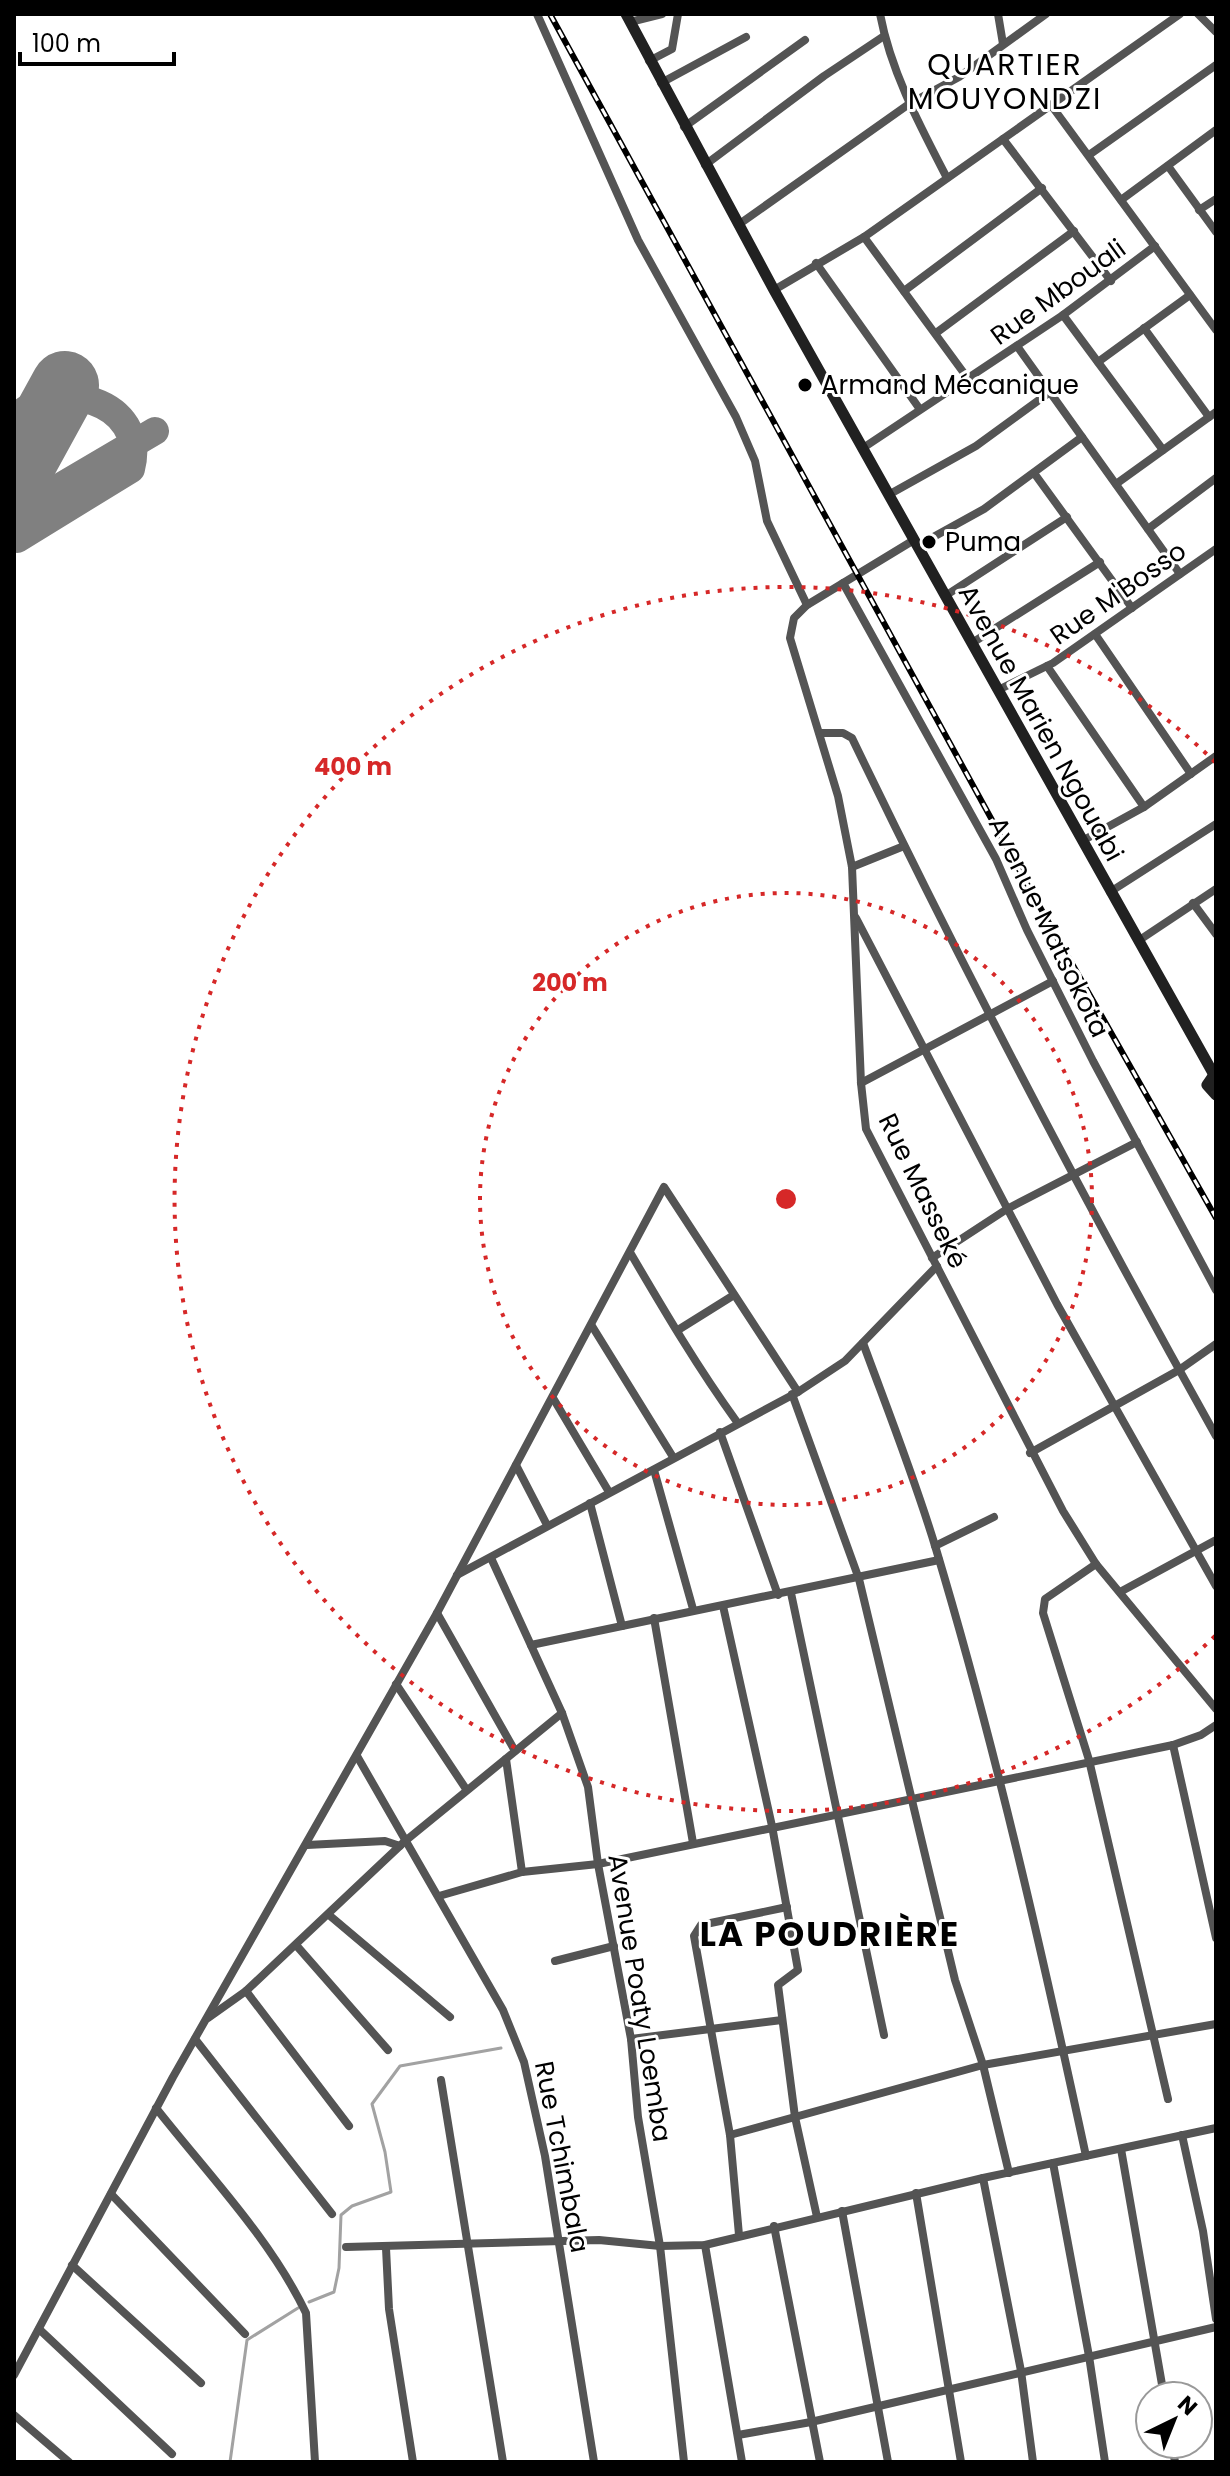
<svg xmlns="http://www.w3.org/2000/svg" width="1230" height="2476" viewBox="0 0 1230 2476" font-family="Poppins,sans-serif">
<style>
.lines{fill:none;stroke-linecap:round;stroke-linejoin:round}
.stream{stroke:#a2a2a2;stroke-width:3}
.taxiway{stroke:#808080;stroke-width:28}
.runway{stroke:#808080;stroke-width:68}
.street{stroke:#545454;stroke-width:8}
.secondary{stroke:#212121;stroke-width:11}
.rail-casing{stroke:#000;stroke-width:6}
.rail{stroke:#fff;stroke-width:3;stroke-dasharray:9;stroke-linecap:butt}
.ring{fill:none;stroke:#d62828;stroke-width:4;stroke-dasharray:4 8}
.poi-dot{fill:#000;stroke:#fff;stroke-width:3}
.labels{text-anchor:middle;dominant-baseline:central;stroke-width:6;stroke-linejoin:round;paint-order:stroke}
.street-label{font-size:26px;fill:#000;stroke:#fff}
.poi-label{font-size:26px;fill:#000;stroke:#fff;text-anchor:start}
.quarter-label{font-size:30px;letter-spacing:2px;fill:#000;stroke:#fff}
.district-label{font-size:34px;font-weight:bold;letter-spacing:2px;fill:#000;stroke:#fff}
.centre{fill:#d62828;stroke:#fff;stroke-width:4}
.ring-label{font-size:24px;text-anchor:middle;font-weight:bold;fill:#d62828;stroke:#fff;stroke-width:6;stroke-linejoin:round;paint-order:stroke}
</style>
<rect width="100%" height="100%" fill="#fff"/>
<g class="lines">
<g class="stream">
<path d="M309,2302L334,2292L339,2268L341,2215L352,2206L391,2192L385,2152L372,2104L400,2066L501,2048"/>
<path d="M230,2462L247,2340L298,2308"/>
</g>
<g class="taxiway">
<path d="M14,420C54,375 149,400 131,469L17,539"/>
<path d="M14,514L155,431"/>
</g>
<path class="runway" d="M14,478L65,385"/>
<g class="street">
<path d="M537,14L638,240L736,417L755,461L767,521L807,605"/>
<path d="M880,14C891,72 920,126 947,178"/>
<path d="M998,14L1003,44"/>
<path d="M1198,14L1216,32"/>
<path d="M630,22L662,14"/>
<path d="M649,61L672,49L678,14"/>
<path d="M661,83L746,37"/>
<path d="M1051,105L1216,330"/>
<path d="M684,127L805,40"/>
<path d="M1003,139L1111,281"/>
<path d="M1089,155L1216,65"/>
<path d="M705,165L824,76L884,36"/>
<path d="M1168,166L1216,232"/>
<path d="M1121,200L1216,130"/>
<path d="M1199,210L1216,199"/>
<path d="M738,225L909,104L959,77L1046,14"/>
<path d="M864,237L969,380"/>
<path d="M816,263L919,408"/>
<path d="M774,290L864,237L1180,14"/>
<path d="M904,291L1042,188"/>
<path d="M1063,315L1163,450"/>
<path d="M1144,328L1209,417"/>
<path d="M936,333L1074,231"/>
<path d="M1017,346L1180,574"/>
<path d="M1098,362L1190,295"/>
<path d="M863,448L1063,315L1155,246"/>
<path d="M1034,473L1132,608"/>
<path d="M1116,484L1216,412"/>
<path d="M890,494L976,446L1050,392"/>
<path d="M1148,529L1216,478"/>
<path d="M914,540L807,605L794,618L790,638L838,796L852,867L861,1083L866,1129L1063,1511L1096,1564L1216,1709"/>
<path d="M917,546L984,509L1082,437"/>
<path d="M843,583L996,859L1027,930L1093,1061L1216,1290"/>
<path d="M945,596L1067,517"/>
<path d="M1095,634L1191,774"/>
<path d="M972,643L1100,562"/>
<path d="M1047,666L1144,807"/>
<path d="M998,690L1053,663L1216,549"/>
<path d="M820,733H843L852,738C966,975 1088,1207 1216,1436"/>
<path d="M1082,841L1144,807L1216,756"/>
<path d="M852,867L904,846"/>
<path d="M1110,892L1216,824"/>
<path d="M1193,903L1216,934"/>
<path d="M856,918L1057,1304L1216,1586"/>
<path d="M1138,941L1216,889"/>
<path d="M861,1083L1053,981"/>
<path d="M631,1254C665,1312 698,1368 737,1422"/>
<path d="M932,1258L1007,1209L1137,1142"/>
<path d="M592,1326L673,1457"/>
<path d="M678,1330L734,1295"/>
<path d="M863,1343C888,1411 915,1479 936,1549C996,1749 1042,1952 1086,2156"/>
<path d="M792,1394L859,1579L955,1980L983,2065L1009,2173"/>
<path d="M553,1398L609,1492"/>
<path d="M720,1432L778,1595"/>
<path d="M1030,1453L1179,1370L1216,1344"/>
<path d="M516,1465L547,1525"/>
<path d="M654,1470L693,1609"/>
<path d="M590,1503L622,1626"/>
<path d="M935,1546L994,1517"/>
<path d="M491,1558L562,1713L588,1787L598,1864L631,2039L638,2117L660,2246L684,2462"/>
<path d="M1096,1564L1045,1599L1043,1613L1089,1760L1168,2099"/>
<path d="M457,1575L798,1392L845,1361L937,1266"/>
<path d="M1120,1592L1216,1540"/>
<path d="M791,1593L884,2035"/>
<path d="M723,1606L772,1826L798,1970L778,1985L795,2117L817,2217"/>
<path d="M437,1613L515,1751"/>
<path d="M654,1618L693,1843"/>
<path d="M531,1645L939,1560"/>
<path d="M396,1684L466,1789"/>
<path d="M1173,1745L1216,1938"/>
<path d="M357,1756L503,2010L524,2062L545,2156L594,2462"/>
<path d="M506,1759L522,1872"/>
<path d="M307,1845L385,1841L400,1846"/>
<path d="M439,1896L522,1872L598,1864L1173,1745L1201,1735L1216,1725"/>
<path d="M329,1915L450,2017"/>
<path d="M296,1945L388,2050"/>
<path d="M555,1961L614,1946"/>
<path d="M246,1991L349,2126"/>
<path d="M208,2018L246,1991L404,1842L562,1713"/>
<path d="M195,2039L332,2214"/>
<path d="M631,2039L782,2020"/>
<path d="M441,2080L503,2462"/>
<path d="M156,2108C207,2173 270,2238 306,2313L315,2462"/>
<path d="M730,2135L983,2065L1216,2024"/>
<path d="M1182,2135L1203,2231L1216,2319"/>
<path d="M1121,2149L1164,2396"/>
<path d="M1053,2163L1089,2356L1105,2462"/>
<path d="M983,2178L1021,2371L1033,2462"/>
<path d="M916,2193L961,2462"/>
<path d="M111,2194L245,2334"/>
<path d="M842,2211L888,2462"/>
<path d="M774,2226L820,2462"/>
<path d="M739,2235L730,2135L694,1936L701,1925L787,1907"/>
<path d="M705,2245L742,2462"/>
<path d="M346,2247L599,2240L660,2246L705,2245L983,2178L1216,2128"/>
<path d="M386,2248L389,2309L413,2462"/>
<path d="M72,2265L201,2383"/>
<path d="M39,2329L172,2454"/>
<path d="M14,2375L173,2077L437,1613L664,1187L798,1392"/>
<path d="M14,2415L69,2462"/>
<path d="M738,2435L811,2422L1216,2327"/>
<path d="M1172,2444L1175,2462"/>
</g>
<g class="secondary">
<path d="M626,14L774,290L1213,1073"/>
<path d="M1216,1072L1207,1085L1216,1095"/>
</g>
<g class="rail-casing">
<path id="rail" d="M550,14L1032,893L1216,1218"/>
</g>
<use href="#rail" class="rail"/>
</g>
<g class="ring">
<circle cx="786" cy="1199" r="306"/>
<path d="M1215 1636A612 612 0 1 1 1215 762"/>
</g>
<g class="poi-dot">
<circle cx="805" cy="385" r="8"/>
<circle cx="929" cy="542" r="8"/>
</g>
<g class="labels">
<g class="street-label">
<text transform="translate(1058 292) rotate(-36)">Rue Mbouali</text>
<text transform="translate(1118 593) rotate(-35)">Rue M'Bosso</text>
<text transform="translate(1041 723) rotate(61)">Avenue Marien Ngouabi</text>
<text transform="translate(1049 927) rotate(64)">Avenue Matsokota</text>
<text transform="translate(923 1191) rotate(64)">Rue Masseké</text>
<text transform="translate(640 1998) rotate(81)">Avenue Poaty Loemba</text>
<text transform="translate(562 2157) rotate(79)">Rue Tchimbala</text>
</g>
<g class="poi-label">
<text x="821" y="385">Armand Mécanique</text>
<text x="945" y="542">Puma</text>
</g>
<g class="quarter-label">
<text x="1005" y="64">QUARTIER<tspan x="1005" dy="34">MOUYONDZI</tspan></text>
</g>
<g class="district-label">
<text x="830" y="1934">LA POUDRIÈRE</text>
</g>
</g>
<circle cx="786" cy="1199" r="12" class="centre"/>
<g class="ring-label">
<text x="353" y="775">400 m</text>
<text x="570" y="991">200 m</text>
</g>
<rect width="1230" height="2476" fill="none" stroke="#000000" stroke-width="32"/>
<g transform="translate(1174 2420) rotate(43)"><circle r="38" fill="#ffffff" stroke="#999999" stroke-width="2"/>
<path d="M0-6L14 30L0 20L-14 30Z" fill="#000000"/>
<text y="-12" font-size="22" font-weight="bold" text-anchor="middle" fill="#000000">N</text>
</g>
<path d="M20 52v12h154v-12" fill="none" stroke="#000000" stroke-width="4"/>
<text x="32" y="52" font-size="24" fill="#000000" stroke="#ffffff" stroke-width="6" paint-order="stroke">100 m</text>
</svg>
